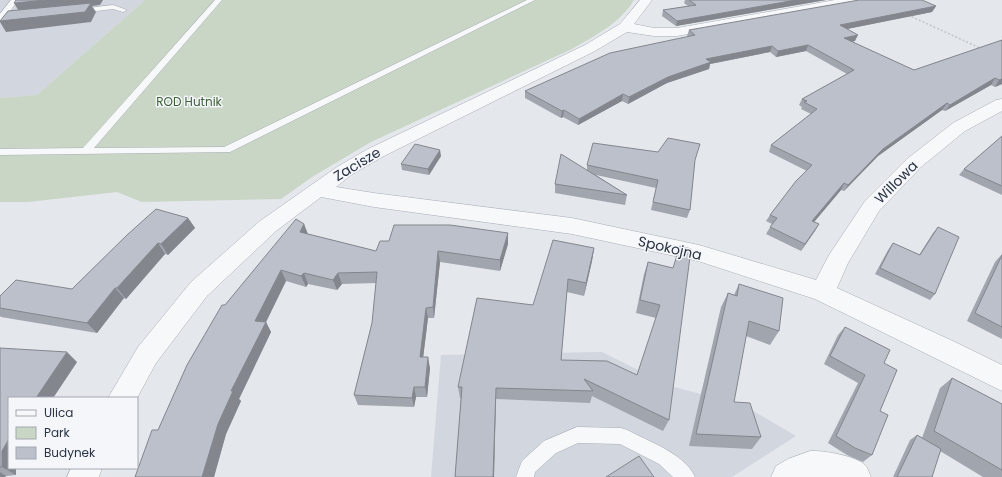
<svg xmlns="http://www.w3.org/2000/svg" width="1002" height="477" viewBox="0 0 1002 477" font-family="Poppins,sans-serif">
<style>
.built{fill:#d2d6de}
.green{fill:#c9d6c5}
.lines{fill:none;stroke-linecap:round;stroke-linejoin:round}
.service-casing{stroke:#a9aeb7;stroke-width:1}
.minor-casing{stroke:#a9aeb7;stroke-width:1}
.path{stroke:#c2c5cb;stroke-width:1.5;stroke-dasharray:2 2;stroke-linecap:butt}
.service{fill:#f7f8fa;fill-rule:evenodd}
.minor{fill:#f7f8fa;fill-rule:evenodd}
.wall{fill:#a1a5ae}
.shaded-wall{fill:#83868d}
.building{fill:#bbc0ca;stroke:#83868d}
.labels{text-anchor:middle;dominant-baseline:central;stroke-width:3;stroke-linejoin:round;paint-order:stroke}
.far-park-label{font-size:12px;fill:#3f6138;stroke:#f4f6f9}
.street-label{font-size:14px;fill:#2b3445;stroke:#f4f6f9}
</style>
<rect width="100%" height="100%" fill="#e4e7ec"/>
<g class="built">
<path d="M0,0H145L37,95L0,98Z"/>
<path d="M602,352L670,386L743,405L796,436L732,477H431L441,355Z"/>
</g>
<path class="green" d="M145,0H634C620,23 595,36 572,49L371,142L312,177L281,199L142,202L117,192L28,202H0V98L37,95Z"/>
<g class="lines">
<g class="service-casing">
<g id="service">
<path d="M11,0H18L3,21H0V14Z"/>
<path d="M215,0H222L94,148L224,147L527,0H535L230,152L0,155V149L83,148Z"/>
<path d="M113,5L127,10L123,12L113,9L79,13L75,11L79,9Z"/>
<path d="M577,427L621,428L627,430C648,441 685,454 695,477H673L659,464L620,444L578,443L556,453L535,472L534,477H516L522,461L544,441Z"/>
</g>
</g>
<g class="minor-casing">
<g id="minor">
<path d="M640,0H652L634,24L654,28H677L835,0H863L861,3L857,4L677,36H654L627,32L595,51L382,157L351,175L336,187L374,193L572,218L699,245L816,280L829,255L865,201L907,159L953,123L996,100L1002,99V111L965,131L921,167L879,211L848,263L837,288L955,342L1002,365V391L815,299L698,261L572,234L374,207L321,197L276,231L207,296L156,363L137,398H108L138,347L191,282L260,221L337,167L368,149L585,45L620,24Z"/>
<path d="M810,451C822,450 857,456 865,465C868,468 869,473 871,477H771L776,466L788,459Z"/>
<path d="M71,468H102L99,477H67Z"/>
</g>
</g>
<path class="path" d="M908,15L982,49"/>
<use href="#service" class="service"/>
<use href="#minor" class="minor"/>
</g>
<g class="wall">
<path d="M685,0H826L676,26L662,16L663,10L688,6L684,3Z"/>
<path d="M936,6L932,12L847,29L855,41L852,42L914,70L1002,40V84L995,87L991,85L945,111L942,110L878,156L844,191L841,190L814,222L819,224L801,251L766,234L772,224L766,221L770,215L807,171L769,152L771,145L811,114L801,109L802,107L799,105L802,99L847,74L806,51L776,57L770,52L710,64L709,69L667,83L628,104L622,101L578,125L563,117L561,118L525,98V91L688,37L687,36L689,30Z"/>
<path d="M1002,136V195L959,175L964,169Z"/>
<path d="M441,156L429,175L402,170L401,164Z"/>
<path d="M695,160L690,210L687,218L651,210L656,188L596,175L627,195L625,205L555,193V184L587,170V165Z"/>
<path d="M188,218L195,228L168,255L165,254L126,299L124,298L97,333L1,317L0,316V296L72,289Z"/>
<path d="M304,224L308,234L376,251L389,241L508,233V244L500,271L440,262L434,318H428L423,357L430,368L427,397H416L414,407L358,405L354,395L372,323L376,283L342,284L337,290L308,284L306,287L286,281L266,322L271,332L239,399L241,401L226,434L214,477H135L158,430L225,305Z"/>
<path d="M938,227L935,294L930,300L875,274L888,250L893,243L919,255L933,233Z"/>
<path d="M594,248L592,261L584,296L567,292L561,360L637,375L656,318L636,313L644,274L648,262L672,268L669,420L663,431L592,396L590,403L496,399L494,477H455L461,398H460L458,387L533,305Z"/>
<path d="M1002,254V339L967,321L995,262Z"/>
<path d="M739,284L779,331L770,345L746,336L734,402L761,437L752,449L689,446L721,307L728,293L734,295Z"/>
<path d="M845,327L884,363L880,411L872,455L863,462L847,455L828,443L858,383L824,364L838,335Z"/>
<path d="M0,348L77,362L53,398H9V468H16V475L6,476L5,477H0Z"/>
<path d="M952,378L1002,404V477H983L940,451L932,477H893L910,440L917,435L922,438L940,388Z"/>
</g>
<g class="shaded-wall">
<path d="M46,0H103L100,5L92,6L96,12L91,22L6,32L0,22V21L20,13L14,3Z"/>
<path d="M796,0H826L676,26L677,21Z"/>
<path d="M936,6L932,12L837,31L840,25Z"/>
<path d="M858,35L855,41L841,44L844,38Z"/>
<path d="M808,45L806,51L776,57L778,51Z"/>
<path d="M772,46L770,52L710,64L709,69L667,83L628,104L629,97L668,77L706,59Z"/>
<path d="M995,78L991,85L945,111L950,105Z"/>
<path d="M1002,79V84L995,87L999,80Z"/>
<path d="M623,94L622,101L578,125L579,119Z"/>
<path d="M947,103L942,110L878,156L844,191L848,185L883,149Z"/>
<path d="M564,110L563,117L561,118L562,111Z"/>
<path d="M440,150L441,156L429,175L428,169Z"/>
<path d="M844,183L841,190L809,228L812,221Z"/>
<path d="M188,218L195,228L168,255L161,244Z"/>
<path d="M304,224L308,235L300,232Z"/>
<path d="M819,224L815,231L801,251L805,244Z"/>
<path d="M508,233V244L500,271V260Z"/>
<path d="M158,243L165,254L126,299L117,288Z"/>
<path d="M594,248L592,261L584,296L586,283Z"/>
<path d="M438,251L440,262L434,318L433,307Z"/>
<path d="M281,270L286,281L266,322L271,332L239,399L241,401L226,434L214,477H202L218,424L231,391L255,321Z"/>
<path d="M304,273L308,284L306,287L301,276Z"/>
<path d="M338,273L342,284L337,290L333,280Z"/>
<path d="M115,288L124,298L97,333L87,323Z"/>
<path d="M426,308L428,318L422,367L420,357Z"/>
<path d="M67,352L77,362L53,398H36Z"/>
<path d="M428,357L430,368L427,397L425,387Z"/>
<path d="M414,387L416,397L414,407L412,398Z"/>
<path d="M496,388L494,477H493Z"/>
<path d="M9,439V468H16V475L2,467V451Z"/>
<path d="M0,472L6,476L5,477H0Z"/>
</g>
<g class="building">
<path d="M16,0H46L14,3Z"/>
<path d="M689,0H796L677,21L663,10L696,5Z"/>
<path d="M859,0H922L936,6L840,25L858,35L844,38L914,70L1002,40V79L999,80L995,78L950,105L947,103L883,149L848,185L844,183L812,221L819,224L805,244L770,227L777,218L770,215L796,181L812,165L771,145L817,109L804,102L807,101L802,99L854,70L808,45L778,51L772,46L706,59L711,62L668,77L629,97L623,94L579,119L564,110L562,111L525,91L610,53L695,35L689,30Z"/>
<path d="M91,3L85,12L0,21L8,11Z"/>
<path d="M1002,136V186L964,169Z"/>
<path d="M668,138L700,144L695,160L690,210L653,202L658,180L587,165L593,143L658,152Z"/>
<path d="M415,144L440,150L428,169L401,164Z"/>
<path d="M561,154L627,195L555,184Z"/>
<path d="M156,209L188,218L161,244L158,243L117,288H115L87,323L0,308V296L16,280L72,289L127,235Z"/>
<path d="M296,219L304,224L300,232L376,251L380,241H389L394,225H450L508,233L500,260L438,251L433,307L426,308L420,357H428L425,387H414L412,398L354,395L372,323L377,272L338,273L333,280L304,273L301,276L281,270L255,321L266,322L231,391H233L218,424L202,477H135L152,430H158L187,365L222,305H225Z"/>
<path d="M938,227L959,237L935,294L880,268L893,243L920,255Z"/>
<path d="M553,240L594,248L586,283L568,279L561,360L607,361L637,375L660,305L640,300L648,262L673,268L680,246L691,249L669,420L584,379L593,391L496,388L493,477H455L462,387H458L477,298L533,305Z"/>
<path d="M1002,255V327L975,313Z"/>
<path d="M739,284L783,298L779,331L749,321L734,402L750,403L761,437L696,434L728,293L737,296Z"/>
<path d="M845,327L890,350L884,363L897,370L880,411L888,415L872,455L855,448L836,436L865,375L830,356Z"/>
<path d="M0,348L67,352L36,398H9V439L2,451V467H0Z"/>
<path d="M952,378L1002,404V470L934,431Z"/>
<path d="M917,435L941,449L932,477H897Z"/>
<path d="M639,456L654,477H606Z"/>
</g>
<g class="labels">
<g class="far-park-label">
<text x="189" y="101">ROD Hutnik</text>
</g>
<g class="street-label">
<text transform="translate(357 164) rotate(-31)">Zacisze</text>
<text transform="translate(896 182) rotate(-45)">Willowa</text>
<text transform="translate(670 248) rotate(13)">Spokojna</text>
</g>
</g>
<rect x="8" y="397" width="130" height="72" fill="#f4f6f9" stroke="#a4a8b1"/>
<rect x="16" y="410" width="20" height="6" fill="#f7f8fa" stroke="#a4a8b1"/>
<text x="44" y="417" font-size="12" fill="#2b3445">Ulica</text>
<rect x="16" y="427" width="20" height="12" fill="#c9d6c5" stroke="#a4a8b1"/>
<text x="44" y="437" font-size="12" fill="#2b3445">Park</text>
<rect x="16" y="447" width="20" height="12" fill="#bbc0ca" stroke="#a4a8b1"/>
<text x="44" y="457" font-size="12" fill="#2b3445">Budynek</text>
</svg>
